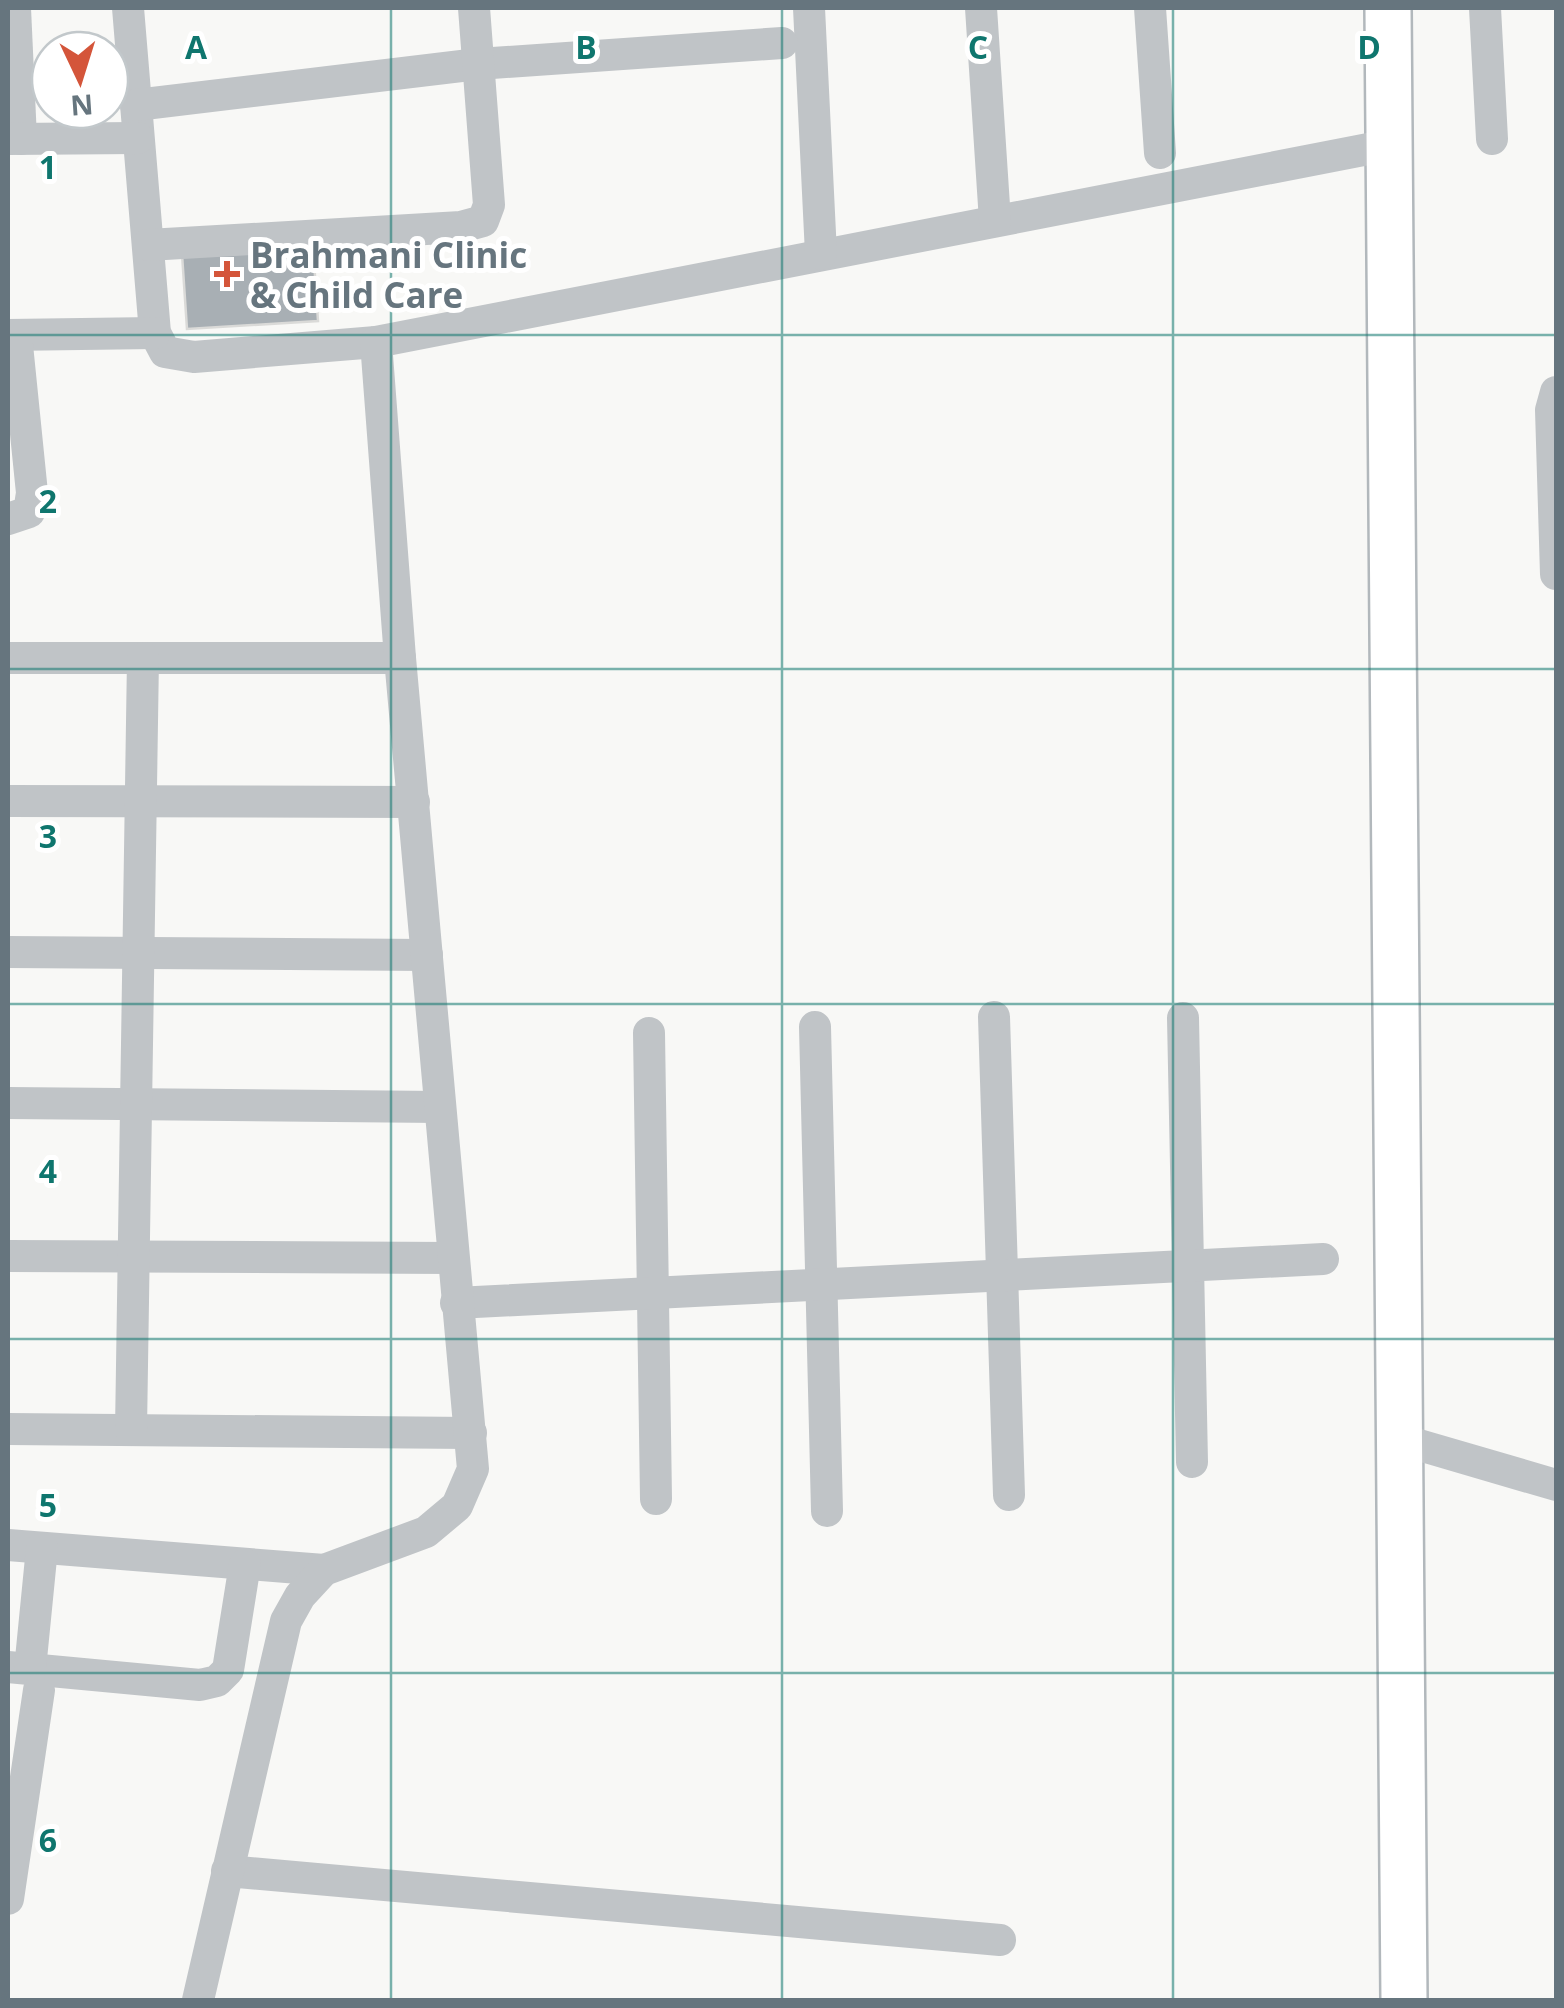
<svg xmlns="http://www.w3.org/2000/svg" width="1564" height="2008" viewBox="0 0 1564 2008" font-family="'Open Sans',sans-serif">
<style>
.building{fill:#a8afb4;stroke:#dadad8;stroke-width:2.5}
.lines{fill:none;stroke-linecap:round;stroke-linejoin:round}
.secondary-casing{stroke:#b2b8bc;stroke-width:50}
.street{stroke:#c0c4c7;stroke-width:32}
.secondary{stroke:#fff;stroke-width:45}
.grid{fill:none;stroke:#0f766e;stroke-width:2.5;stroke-opacity:0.55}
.poi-dot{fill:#d4553a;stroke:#fff;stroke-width:4}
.labels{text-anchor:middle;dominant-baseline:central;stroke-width:10;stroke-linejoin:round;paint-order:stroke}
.poi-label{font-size:35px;font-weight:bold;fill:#66757e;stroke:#fff;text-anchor:start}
.grid-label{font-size:32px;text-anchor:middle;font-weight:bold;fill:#0f766e;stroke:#fff;stroke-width:10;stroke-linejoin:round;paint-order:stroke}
</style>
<rect width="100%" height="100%" fill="#f8f8f6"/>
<path class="building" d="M313,246L318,321L187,329L182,254Z"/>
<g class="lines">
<g class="secondary-casing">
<path id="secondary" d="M1388,8L1404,2000"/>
</g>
<g class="street">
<path d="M15,8L21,139"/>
<path d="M128,8L155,333L165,352L194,357L376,342L1389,145"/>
<path d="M809,8L821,254"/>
<path d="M981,8L995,221"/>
<path d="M1150,8L1160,153"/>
<path d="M1485,8L1492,139"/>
<path d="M136,105L478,64L782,43"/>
<path d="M8,139L138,138"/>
<path d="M148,245L461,227L483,221L489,205L474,8"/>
<path d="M8,335L155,333"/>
<path d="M1556,392L1551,410L1556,574"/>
<path d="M8,519L29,512L32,493L16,335"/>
<path d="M8,658H400"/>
<path d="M8,801L414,802"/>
<path d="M8,952L427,955"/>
<path d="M994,1017L1009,1495"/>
<path d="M1183,1018L1192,1462"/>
<path d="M815,1027L827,1511"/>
<path d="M649,1033L656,1499"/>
<path d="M8,1103L440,1107"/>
<path d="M8,1256L452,1258"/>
<path d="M456,1303L1323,1259"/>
<path d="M8,1429L471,1433"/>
<path d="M131,1430L143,658"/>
<path d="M1402,1440L1556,1485"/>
<path d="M8,1545L324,1570"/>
<path d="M8,1667L200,1685L217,1681L228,1670L245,1564"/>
<path d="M30,1669L42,1548"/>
<path d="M227,1871L1000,1940"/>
<path d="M8,1899L39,1690"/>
<path d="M198,2000L286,1621L300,1596L324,1570L426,1532L457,1506L473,1469L400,658L376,342"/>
</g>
<use href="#secondary" class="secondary"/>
</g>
<path class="grid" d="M391,8V2000M782,8V2000M1173,8V2000M8,335H1556M8,669H1556M8,1004H1556M8,1339H1556M8,1673H1556"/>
<path class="poi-dot" d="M222 259h10v10h10v10h-10v10h-10v-10h-10v-10h10z"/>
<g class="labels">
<g class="poi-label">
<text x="250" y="254">Brahmani Clinic<tspan x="250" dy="40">&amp; Child Care</tspan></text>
</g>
</g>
<g class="grid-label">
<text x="196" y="59">A</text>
<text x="586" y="59">B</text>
<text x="978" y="59">C</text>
<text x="1369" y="59">D</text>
<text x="48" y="179">1</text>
<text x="48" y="513">2</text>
<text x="48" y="848">3</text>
<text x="48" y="1183">4</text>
<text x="48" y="1517">5</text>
<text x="48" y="1852">6</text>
</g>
<rect width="1564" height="2008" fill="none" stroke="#66757e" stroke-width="20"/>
<g transform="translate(80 80) rotate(176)"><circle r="48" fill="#ffffff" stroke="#c2c8cb" stroke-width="2.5"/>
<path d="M0-8L18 38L0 25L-18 38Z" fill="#d4553a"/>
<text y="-15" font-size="28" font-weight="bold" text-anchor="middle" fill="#66757e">N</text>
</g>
</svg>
